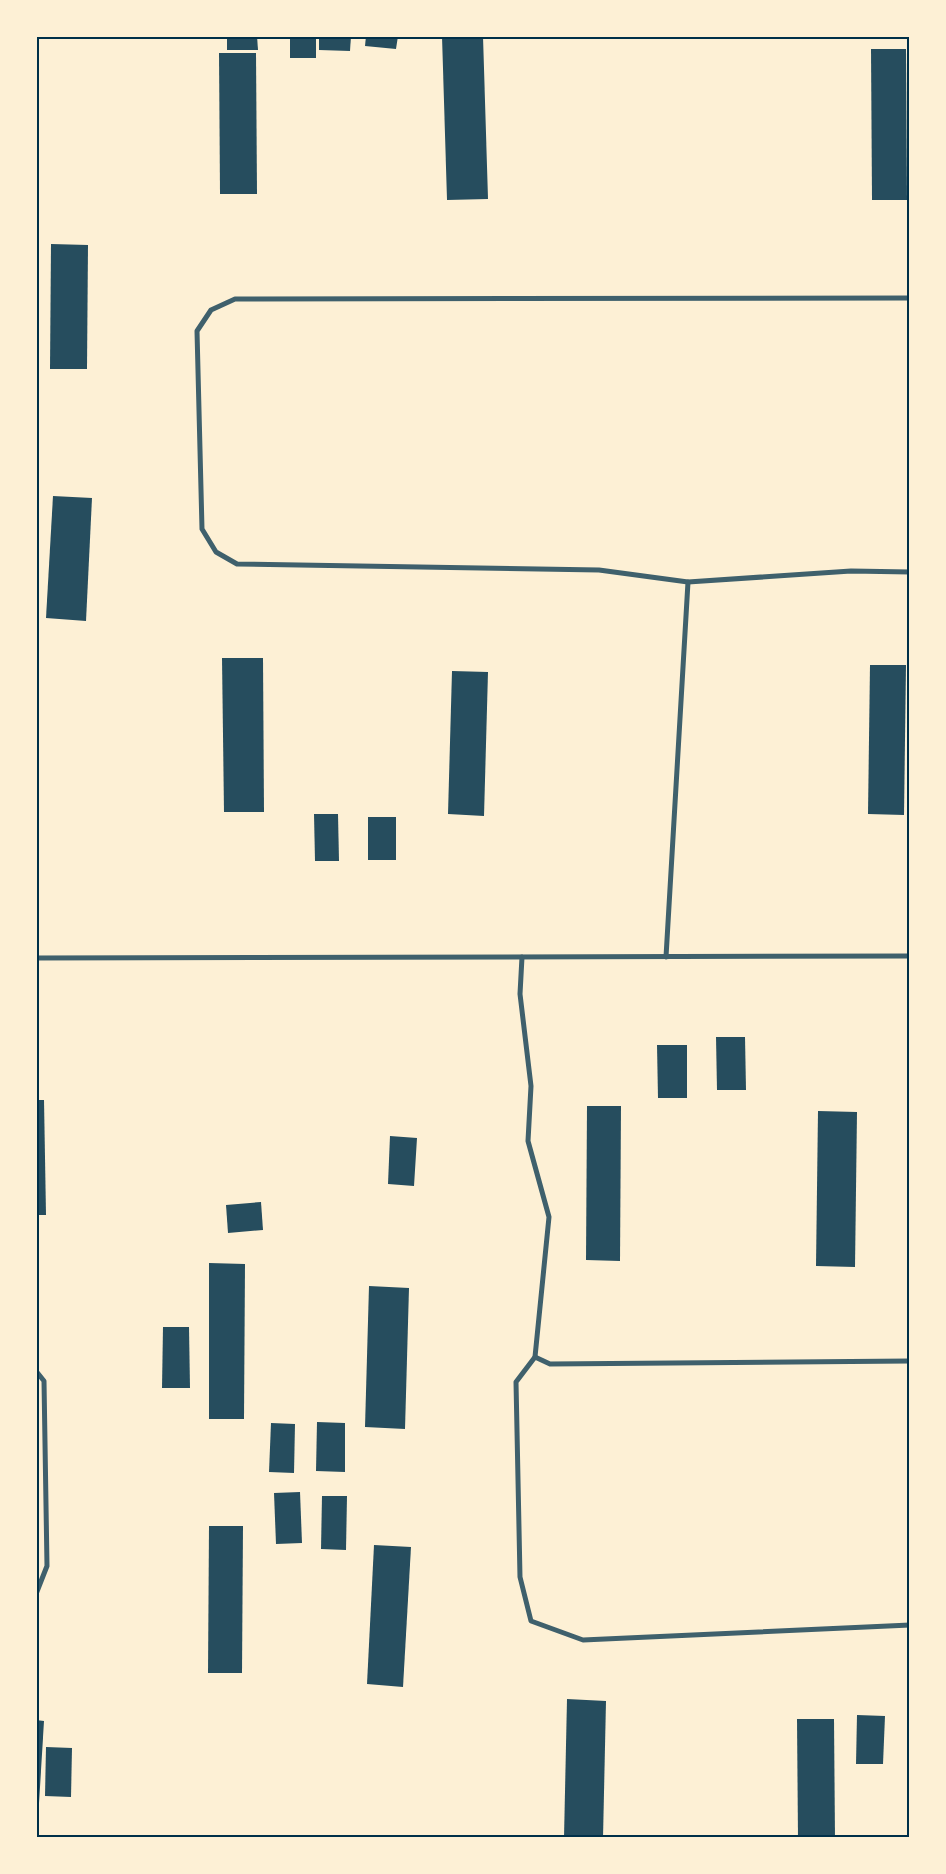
<svg xmlns="http://www.w3.org/2000/svg" width="946" height="1874" viewBox="0 0 946 1874" font-family="Barlow,sans-serif">
<style>
.building{fill:#264d5e}
.lines{fill:none;stroke-linecap:round;stroke-linejoin:round}
.minor{stroke:#3f606c;stroke-width:5}
.neatline{fill:none;stroke:#003049;stroke-width:2}
</style>
<rect width="100%" height="100%" fill="#fdf0d5"/>
<g class="building">
<path d="M227,36H257L258,50H227Z"/>
<path d="M319,36H351L350,51L319,50Z"/>
<path d="M366,36H398L396,49L365,46Z"/>
<path d="M442,36H483L488,199L447,200Z"/>
<path d="M290,38L316,39V58H290Z"/>
<path d="M871,49H906L907,200H872Z"/>
<path d="M219,53H256L257,194H220Z"/>
<path d="M51,244L88,245L87,369H50Z"/>
<path d="M53,496L92,498L86,621L46,618Z"/>
<path d="M222,658H263L264,812H224Z"/>
<path d="M870,665H906L904,815L868,814Z"/>
<path d="M452,671L488,672L484,816L448,814Z"/>
<path d="M314,814H338L339,861H315Z"/>
<rect x="368" y="817" width="28" height="43"/>
<path d="M716,1037H745L746,1090H717Z"/>
<path d="M657,1045H687V1098H658Z"/>
<path d="M36,1100H44L46,1215H36Z"/>
<path d="M587,1106H621L620,1261L586,1260Z"/>
<path d="M818,1111L857,1112L855,1267L816,1266Z"/>
<path d="M390,1136L417,1138L414,1186L388,1184Z"/>
<path d="M261,1202L263,1230L228,1233L226,1205Z"/>
<path d="M209,1263L245,1264L244,1419H209Z"/>
<path d="M369,1286L409,1288L405,1429L365,1427Z"/>
<path d="M163,1327H189L190,1388H162Z"/>
<path d="M317,1422L345,1423V1472L316,1471Z"/>
<path d="M271,1423L295,1424L294,1473L269,1472Z"/>
<path d="M300,1492L302,1543L276,1544L274,1493Z"/>
<path d="M322,1496H347L346,1550L321,1549Z"/>
<path d="M209,1526H243L242,1673H208Z"/>
<path d="M374,1545L411,1547L403,1687L367,1684Z"/>
<path d="M567,1699L606,1701L603,1838H564Z"/>
<path d="M857,1715L885,1716L883,1764H856Z"/>
<path d="M797,1719H834L835,1838H798Z"/>
<path d="M36,1720L44,1721L38,1820L36,1819Z"/>
<path d="M46,1747L72,1748L71,1797L45,1796Z"/>
</g>
<g class="lines">
<g class="minor">
<path d="M910,298L235,299L211,310L197,331L202,529L216,552L237,564L599,570L688,582L851,571L910,572"/>
<path d="M522,957L520,994L531,1086L528,1141L549,1217L535,1357"/>
<path d="M666,957L688,582"/>
<path d="M36,958L910,956"/>
<path d="M910,1361L550,1364L535,1357L516,1382L520,1577L531,1621L583,1640L910,1625"/>
<path d="M36,1371L44,1381L47,1566L36,1594"/>
</g>
</g>
<rect width="946" height="1874" fill="none" stroke="#fdf0d5" stroke-width="75"/>
<rect x="38" y="38" width="870" height="1798" class="neatline"/>
</svg>
